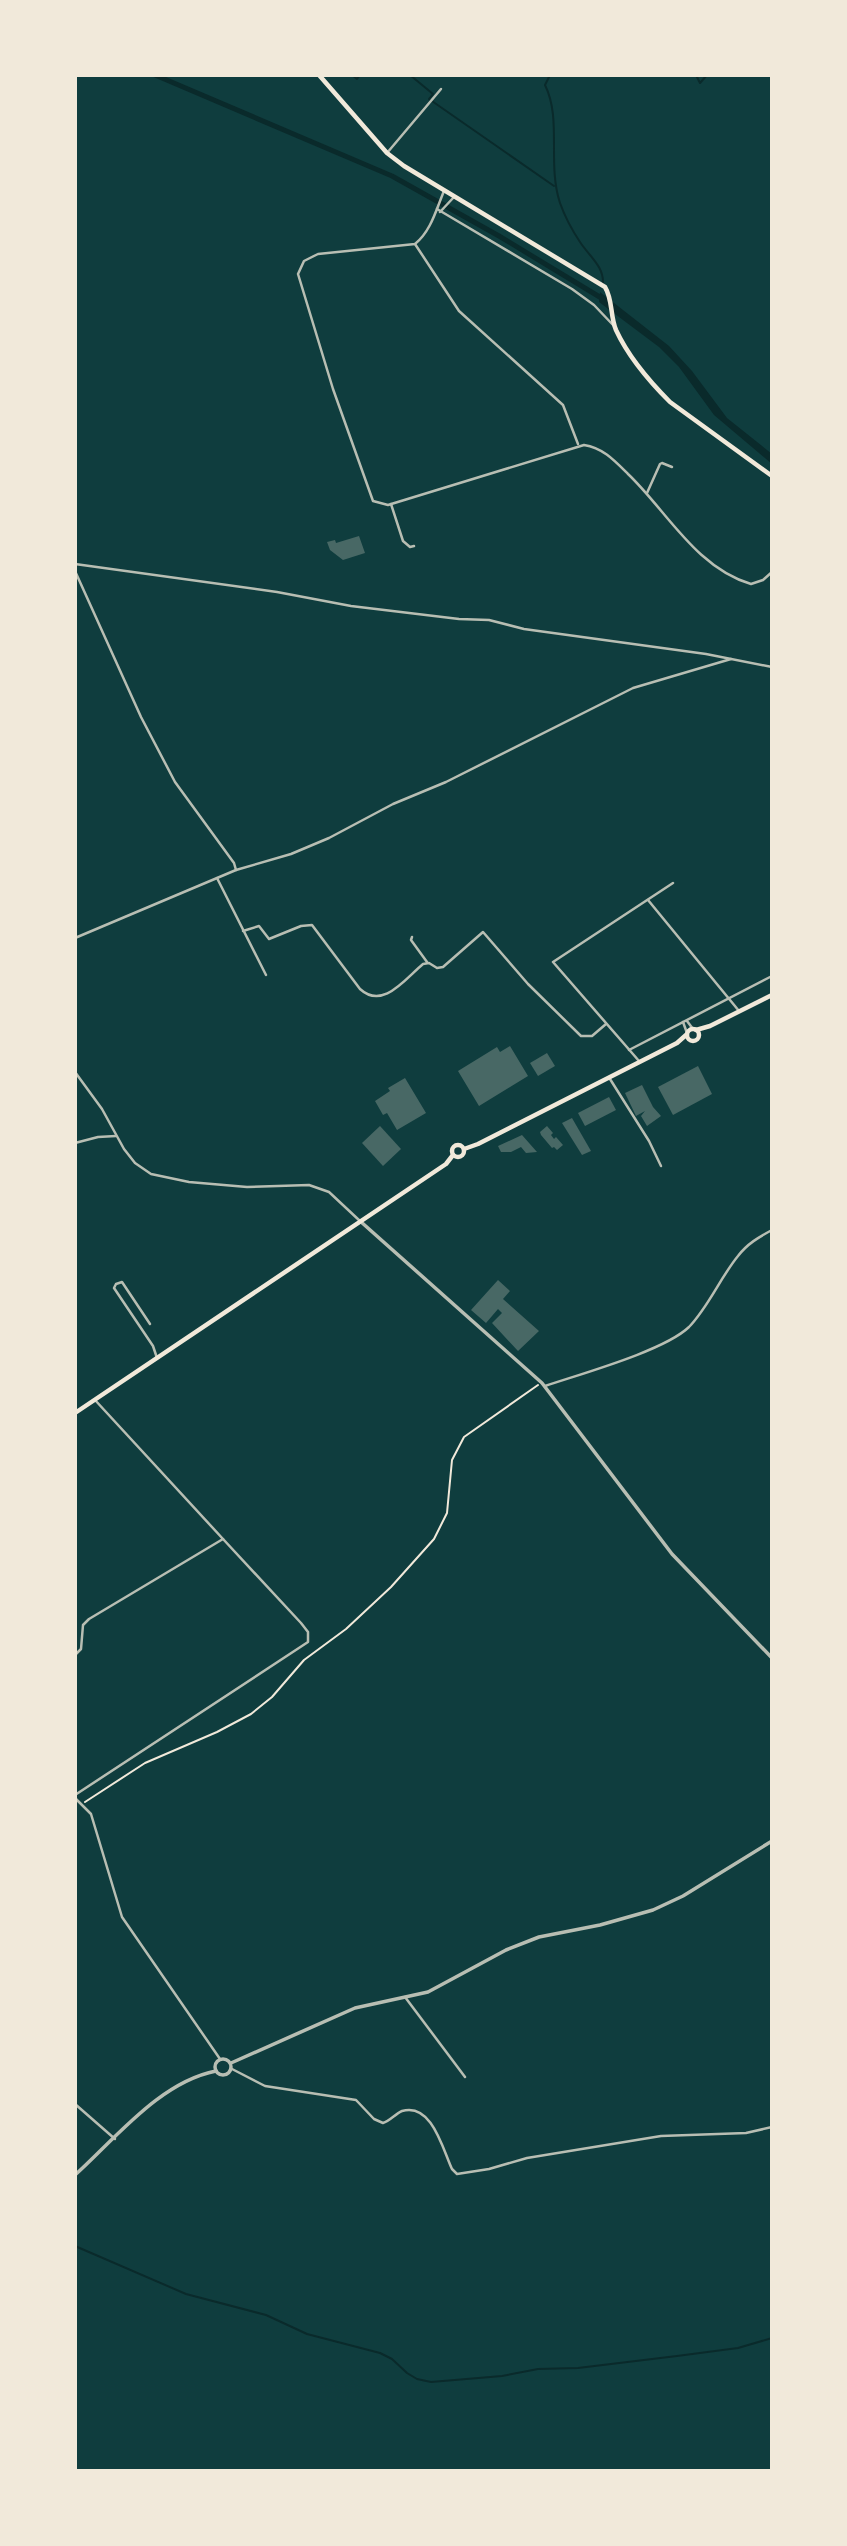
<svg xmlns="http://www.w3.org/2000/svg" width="847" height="2546" viewBox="0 0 847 2546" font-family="Overpass,sans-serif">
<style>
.water{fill:#0a2a2b}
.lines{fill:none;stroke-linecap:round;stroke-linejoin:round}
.stream{stroke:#0a2a2b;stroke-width:2}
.canal{stroke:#0a2a2b;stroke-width:5}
.building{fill:#486865}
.path{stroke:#f1e9da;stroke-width:2}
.minor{stroke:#b8beb3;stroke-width:2.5}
.tertiary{stroke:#b8beb3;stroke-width:3.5}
.secondary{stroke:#f1e9da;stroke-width:4.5}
.primary{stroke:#f1e9da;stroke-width:4.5}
</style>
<rect width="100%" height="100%" fill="#0f3d3e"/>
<path class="water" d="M600,292L669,346L692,371L727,418L772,454V464L714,415L679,367L659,347L599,302Z"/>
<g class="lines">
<g class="stream">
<path d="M352,75L357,79L360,75"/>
<path d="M410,75L433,94L429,99L554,186"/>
<path d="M550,75L545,85C562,119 547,164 560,203C565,217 572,230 580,242C589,256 604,266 603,284"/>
<path d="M696,75L700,83L707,75"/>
<path d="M75,2246L186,2294L266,2315L307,2334L380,2353L392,2359L407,2373L417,2379L431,2382L502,2376L538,2369L578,2368L677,2356L738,2348L772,2338"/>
</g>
<path class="canal" d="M155,75L392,176L499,236L603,299"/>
</g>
<g class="building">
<path d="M359,536L365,553L343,560L330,550L327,542L335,540L336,543Z"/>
<path d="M510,1046L528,1076L479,1106L458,1071L497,1047L500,1052Z"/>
<path d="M547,1053L555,1066L538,1076L530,1063Z"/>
<path d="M698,1066L712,1094L673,1115L658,1087Z"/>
<path d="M405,1078L426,1113L397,1130L387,1113L383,1115L375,1101L390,1091L388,1088Z"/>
<path d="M642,1085L653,1107L661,1116L647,1126L641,1116L645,1111L636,1116L625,1093Z"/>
<path d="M609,1097L616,1110L585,1126L578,1113Z"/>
<path d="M572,1118L591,1151L582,1155L562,1123Z"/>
<path d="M380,1126L401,1149L383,1166L362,1143Z"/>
<path d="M547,1126L553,1133L551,1135L554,1139L556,1137L563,1145L557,1150L554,1147L552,1148L541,1135L540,1132Z"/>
<path d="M522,1135L537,1152L526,1153L521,1147L511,1152H501L498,1146Z"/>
<path d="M498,1280L510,1291L503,1299L539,1331L518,1351L492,1323L502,1313L498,1309L486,1323L471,1310Z"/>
</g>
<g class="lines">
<path class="path" d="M85,1802L145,1763L217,1732L251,1714L272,1697L304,1660L346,1629L391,1587L434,1539L447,1513L452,1460L464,1437L538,1385"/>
<g class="minor">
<path d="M387,153L441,89"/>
<path d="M444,191C436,210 431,231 415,244L318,254L304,261L298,274L333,389L373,501L388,505L584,445C603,448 614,460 628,474C666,510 696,568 751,584L763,580L772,572"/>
<path d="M437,209L572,289L594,305L614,326"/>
<path d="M440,212L454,197"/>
<path d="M415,244L459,311L563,405L578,444"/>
<path d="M647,493L660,464L662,463L672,467"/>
<path d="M391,504L403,541L410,547L414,546"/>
<path d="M75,564L277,592L351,606L459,619L489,620L524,629L706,654L772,667"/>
<path d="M75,571L141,717L175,782L234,863L236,870"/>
<path d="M217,878L266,975"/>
<path d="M648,900L739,1011"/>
<path d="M243,931L259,926L269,939L301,926L312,925L360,989C383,1010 405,979 423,964L429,963L437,968L443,967L483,932L528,984L581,1036H592L606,1024"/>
<path d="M412,937L411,940L427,962"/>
<path d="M75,938L236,870L291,854L329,838L393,804L446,782L633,688L731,659"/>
<path d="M687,1021L693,1029"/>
<path d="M683,1022L687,1033"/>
<path d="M629,1050L772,976"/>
<path d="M639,1061L553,962L673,883"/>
<path d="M75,1072L102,1109L124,1149L135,1163L151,1174L189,1182L247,1187L309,1185L329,1192L360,1221"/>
<path d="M610,1079L649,1141L661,1166"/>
<path d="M75,1143L98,1137L116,1136"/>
<path d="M150,1324L122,1282L116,1284L114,1288L153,1346L157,1358"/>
<path d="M545,1386C580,1374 664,1351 689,1327C709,1306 720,1278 738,1256C747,1244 759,1237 772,1230"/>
<path d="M75,1655L81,1649L83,1625L89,1619L223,1539L95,1400"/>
<path d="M75,1795L308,1642V1632L301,1623L223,1539"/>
<path d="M75,1798L91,1814L122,1917L220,2059"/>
<path d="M405,1997L465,2077"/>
<path d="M232,2069L265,2086L356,2100L374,2119L383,2123C390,2121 395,2114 402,2111C432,2102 443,2150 452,2169L457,2174L489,2169L527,2158L661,2136L746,2133L772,2127"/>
<path d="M75,2104L115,2139"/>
</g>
<g class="tertiary">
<path d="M360,1221L542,1383L672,1554L772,1658"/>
<circle cx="223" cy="2067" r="8"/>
<path d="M231,2063L355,2008L428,1992L506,1950L539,1937L600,1925L653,1910L683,1896L772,1841"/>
<path d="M75,2175C116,2138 160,2082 216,2071"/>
</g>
<path class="secondary" d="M319,75L387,153L404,166L605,287C613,300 610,316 616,330C628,356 650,382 670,402L772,476"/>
<g class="primary">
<circle cx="693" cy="1035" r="6"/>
<path d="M696,1030L710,1026L772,995"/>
<circle cx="458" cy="1151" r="6"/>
<path d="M464,1149L478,1144L677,1043L686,1035"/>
<path d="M75,1413L446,1164L453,1155"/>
</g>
</g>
<rect width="847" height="2546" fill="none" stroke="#f1e9da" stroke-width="154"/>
</svg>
